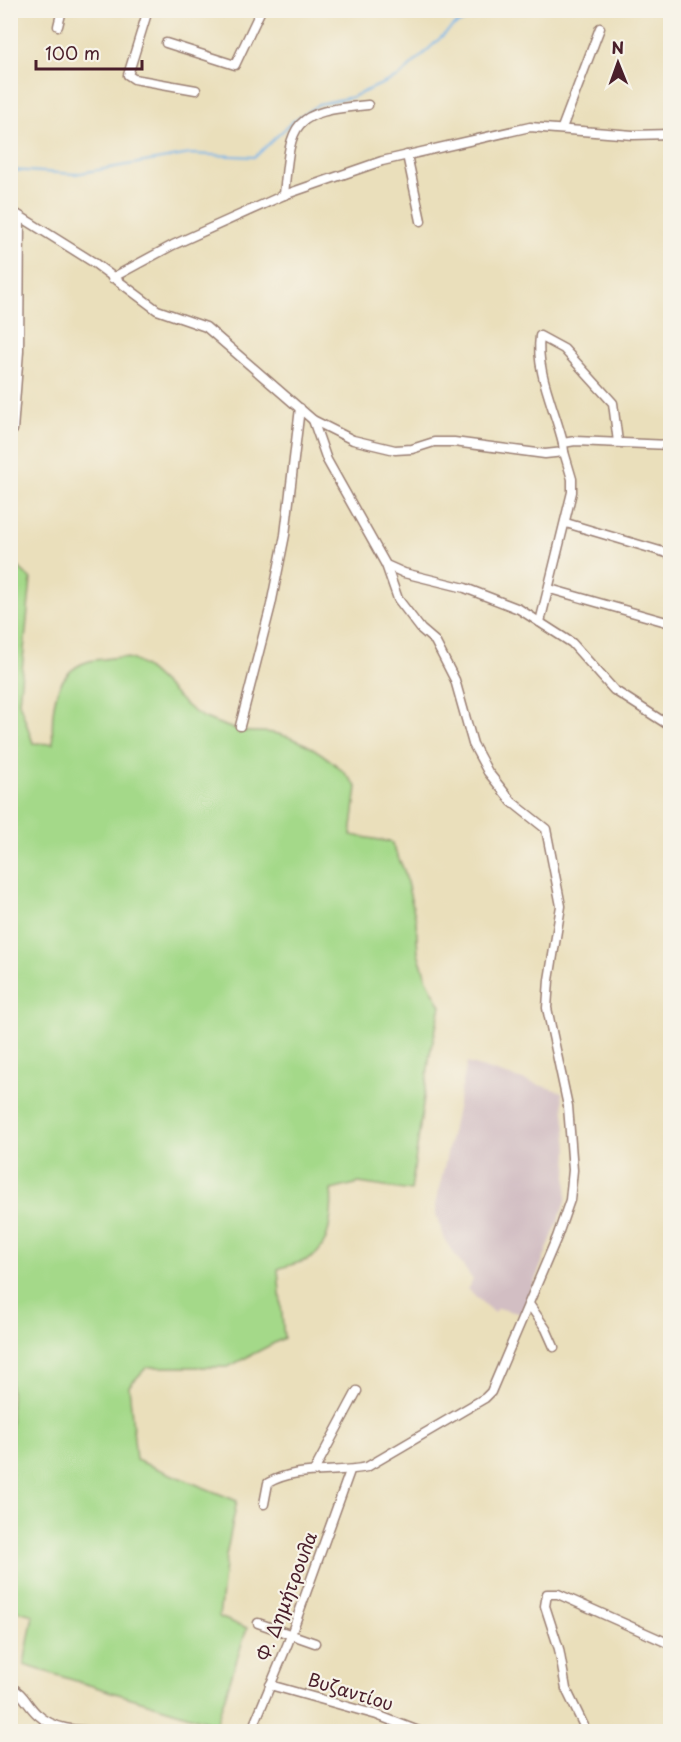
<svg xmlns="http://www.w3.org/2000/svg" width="681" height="1742" viewBox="0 0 681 1742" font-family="'Playpen Sans',sans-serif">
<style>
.industrial{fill:#d2bec3}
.green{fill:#a4d989;stroke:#777c5a;stroke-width:1.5}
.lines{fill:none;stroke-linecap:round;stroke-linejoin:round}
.stream{stroke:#77b4e9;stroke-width:2}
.street-casing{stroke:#9a7f73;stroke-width:11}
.street{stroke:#fff;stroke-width:8}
.labels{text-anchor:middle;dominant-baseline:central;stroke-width:4.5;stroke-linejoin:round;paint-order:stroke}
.street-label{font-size:18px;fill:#4a1f2b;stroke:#f7f3e8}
</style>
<rect width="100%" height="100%" fill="#f7f3e8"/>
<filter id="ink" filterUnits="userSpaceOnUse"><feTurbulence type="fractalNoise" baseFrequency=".0167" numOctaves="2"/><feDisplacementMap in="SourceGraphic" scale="12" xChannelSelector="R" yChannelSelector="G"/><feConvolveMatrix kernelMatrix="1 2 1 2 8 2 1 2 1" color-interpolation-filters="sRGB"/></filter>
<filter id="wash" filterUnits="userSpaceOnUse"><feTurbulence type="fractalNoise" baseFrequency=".008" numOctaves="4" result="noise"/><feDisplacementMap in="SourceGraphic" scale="24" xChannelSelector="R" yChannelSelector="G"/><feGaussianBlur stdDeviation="1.35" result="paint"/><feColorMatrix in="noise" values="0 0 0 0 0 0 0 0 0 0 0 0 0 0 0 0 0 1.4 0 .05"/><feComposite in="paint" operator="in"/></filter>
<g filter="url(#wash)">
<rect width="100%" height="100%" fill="#eadfbb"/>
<path class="industrial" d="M467,1063L562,1092L568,1149L566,1201L522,1314L497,1308L494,1313L467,1289L473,1280L446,1242L436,1215V1204Z"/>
<path class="green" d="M11,560L31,579L19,702L33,743L53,744C50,705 55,661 104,659C111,658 120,656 127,658C153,664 179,706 203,717C214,722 229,728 242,731C253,733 266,731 278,734C309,741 338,763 357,787L351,835L391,842L404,870L416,920L418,953L427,980L441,1006L430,1054L411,1191L359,1183L331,1190C333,1210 331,1248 309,1259C300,1263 288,1265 278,1269L284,1338L228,1367H147L129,1386L136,1460L237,1501L226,1556L219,1617L247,1628L216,1724L24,1665L33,1615L11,1609Z"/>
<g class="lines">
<path class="stream" d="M10,170L75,174L190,154L255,157L293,121L319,104L352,97L400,76L452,27L485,10"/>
</g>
</g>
<g filter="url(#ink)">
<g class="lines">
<g class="street-casing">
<g id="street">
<path d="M148,10L128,75L134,79L196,90"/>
<path d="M58,26L62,10"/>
<path d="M166,43L235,65L261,10"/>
<path d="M562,128L600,28"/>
<path d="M407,155L421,221"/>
<path d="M284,195C291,122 290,112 368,105"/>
<path d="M10,210L93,262L157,310L206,327L313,420L353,440L395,450L412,449L434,442H454L545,454L564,452L563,443L575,441L670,445"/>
<path d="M112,278L173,245L284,195L382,161L530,127L633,135L670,134"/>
<path d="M313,420L327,460L386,565L404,573L465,588L519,609L572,643L614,690L670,726"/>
<path d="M13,430L19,351L20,217"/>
<path d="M563,443C555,409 535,371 540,336L564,349L613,403L618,442"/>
<path d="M566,523L670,554"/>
<path d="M550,589L670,623"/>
<path d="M540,622L572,492V479L564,452"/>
<path d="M240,726L271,605L285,535L300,408"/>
<path d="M529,1304L546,1329L554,1347"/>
<path d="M314,1471L357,1391"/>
<path d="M264,1504L268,1483C298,1466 335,1474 367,1467L485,1398L491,1392L557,1237L570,1200L573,1170L568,1106L547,1008L549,980L561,906L546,829L512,802L488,772L473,744L455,680L435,641L421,629L398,599L386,565"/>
<path d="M258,1623L315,1643"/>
<path d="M270,1685L377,1715L421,1732"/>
<path d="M10,1687C23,1692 27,1705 37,1714C59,1735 92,1729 120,1732"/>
<path d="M10,1731L12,1687"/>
<path d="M251,1732L288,1643L350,1471"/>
<path d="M584,1732L585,1728L566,1689L559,1649L545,1606L547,1594H558L670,1644"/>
</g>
</g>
<use href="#street" class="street"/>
</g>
</g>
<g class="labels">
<g class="street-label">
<text transform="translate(286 1596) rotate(-69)">Φ. Δημήτρουλα</text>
<text transform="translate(351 1691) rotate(17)">Βυζαντίου</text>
</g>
</g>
<rect width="681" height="1742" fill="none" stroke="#f7f3e8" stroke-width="36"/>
<g transform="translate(618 63) rotate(359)" stroke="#f7f3e8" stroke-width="4.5" paint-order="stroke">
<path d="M0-4.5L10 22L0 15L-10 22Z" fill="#4a1f2b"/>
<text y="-9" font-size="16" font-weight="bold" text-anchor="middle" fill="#4a1f2b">N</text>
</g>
<path d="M36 60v9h106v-9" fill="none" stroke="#4a1f2b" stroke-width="3"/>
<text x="45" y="60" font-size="18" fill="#4a1f2b" stroke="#f7f3e8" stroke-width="4.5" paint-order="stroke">100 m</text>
</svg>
